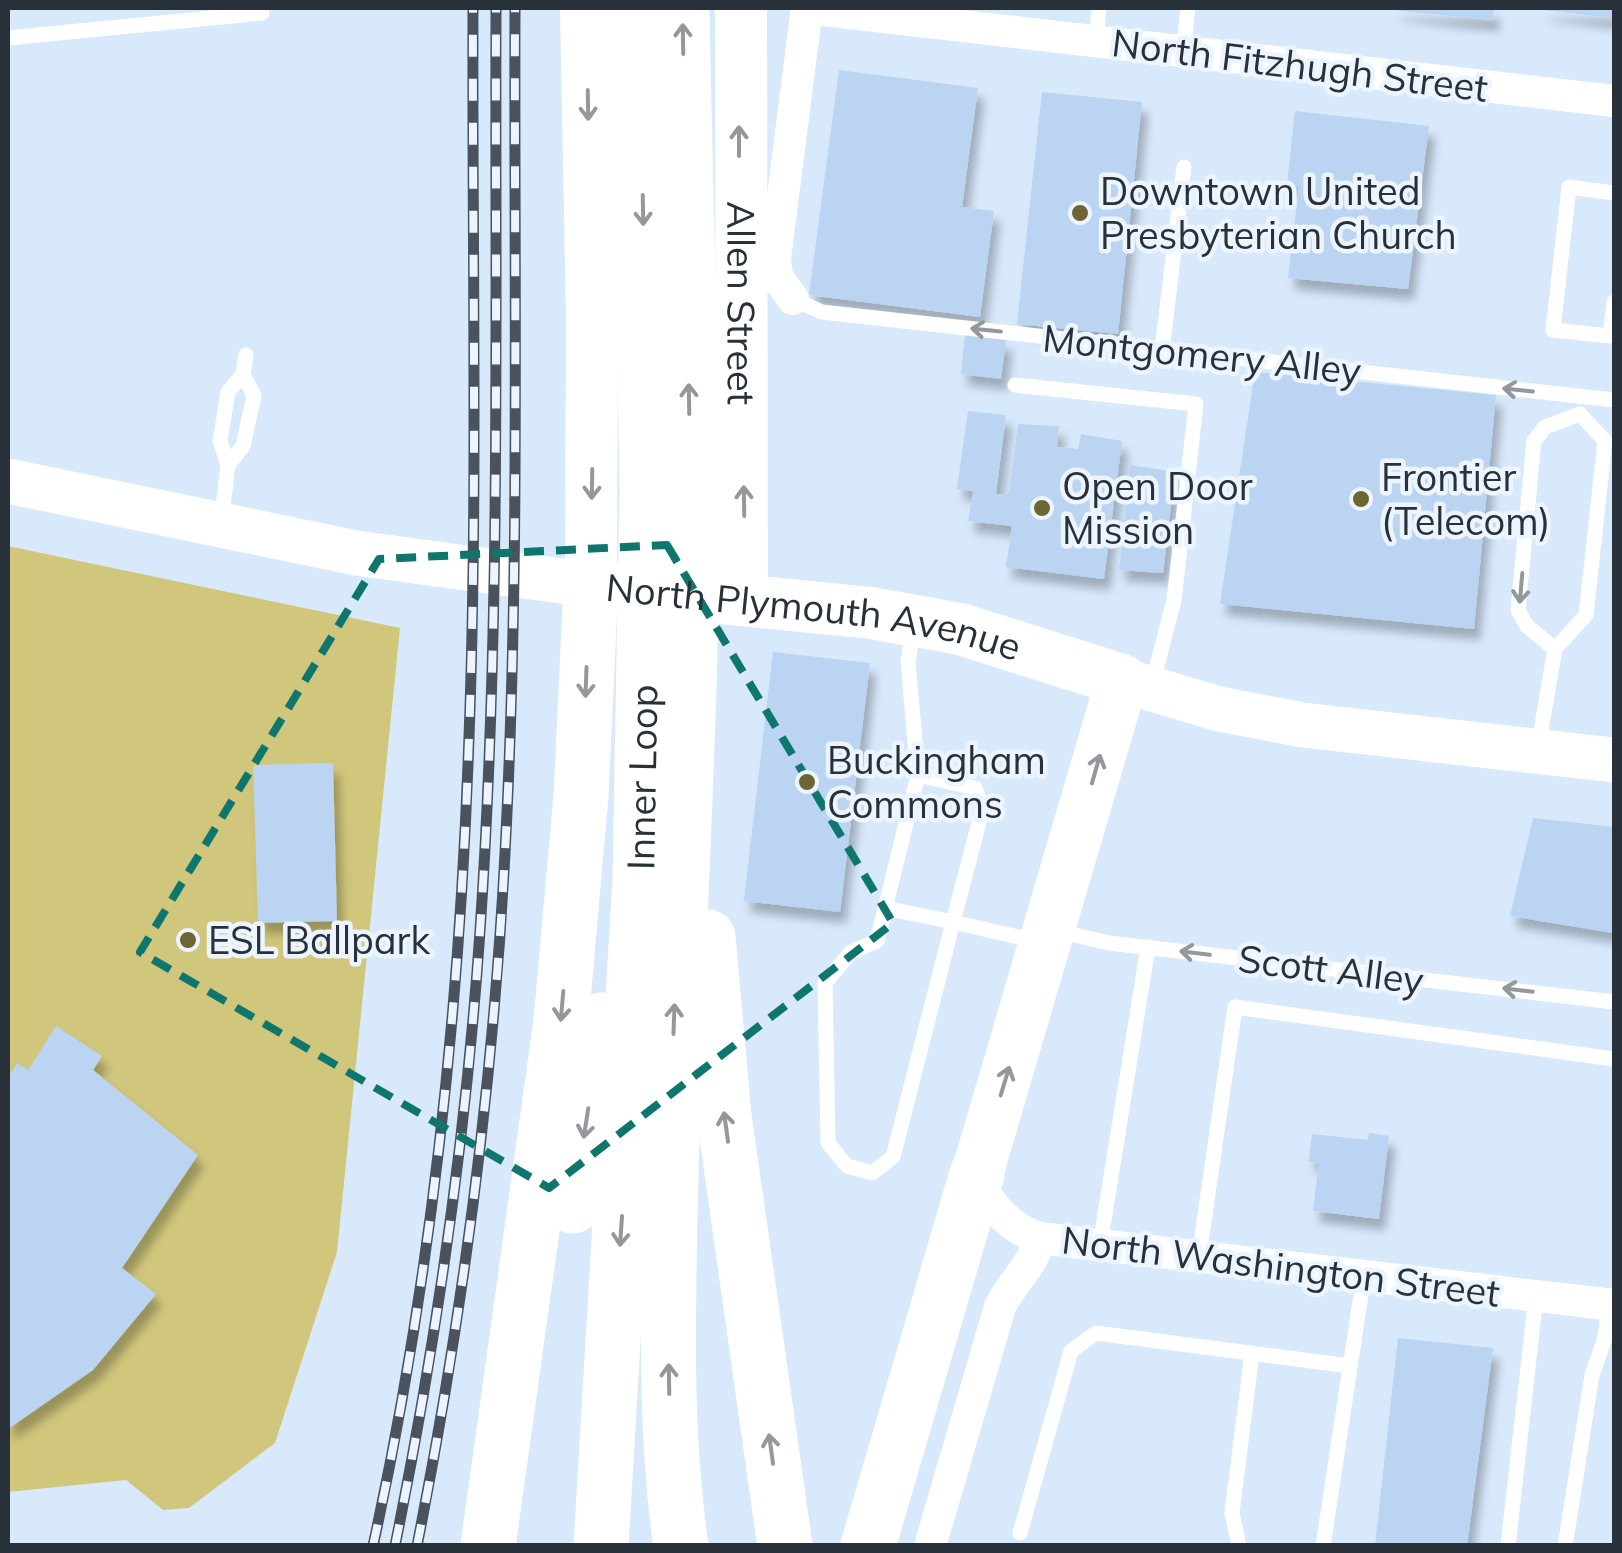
<svg xmlns="http://www.w3.org/2000/svg" width="1622" height="1553" viewBox="0 0 1622 1553" font-family="Mulish,sans-serif">
<style>
.green{fill:#d0c77c}
.building{fill:#bad4f1;filter:url(#shadow)}
.lines{fill:none;stroke-linecap:round;stroke-linejoin:round}
.lane{stroke:#fff;stroke-width:15}
.street{stroke:#fff;stroke-width:32}
.secondary{stroke:#fff;stroke-width:45}
.primary{stroke:#fff;stroke-width:52}
.highway{stroke:#fff;stroke-width:55}
.rail-casing{stroke:#49525d;stroke-width:11}
.rail{stroke:#ecf5ff;stroke-width:8;stroke-dasharray:22;stroke-linecap:butt}
.oneway{stroke:#94989c}
.marked{fill:none;stroke:#0f766e;stroke-width:8;stroke-dasharray:20 12;stroke-linejoin:round}
.poi-dot{fill:#6d6633;stroke:#ecf5ff;stroke-width:4}
.labels{text-anchor:middle;dominant-baseline:central;stroke-width:9;stroke-linejoin:round;paint-order:stroke}
.street-label{font-size:38px;fill:#283039;stroke:#ecf5ff}
.poi-label{font-size:38px;fill:#283039;stroke:#ecf5ff;text-anchor:start}
</style>
<defs>
<filter id="shadow"><feDropShadow dx="6" dy="11" stdDeviation="5" flood-color="#0004"/></filter>
</defs>
<rect width="100%" height="100%" fill="#d8e9fc"/>
<path class="green" d="M8,546L400,628L337,1252L275,1443L189,1508L163,1510L126,1480L8,1492Z"/>
<g class="building">
<path d="M1394,8H1494L1493,20L1394,10Z"/>
<path d="M1543,8H1614V18L1543,10Z"/>
<path d="M839,70L978,88L962,207L994,211L980,317L809,295Z"/>
<path d="M1042,92L1142,102L1118,334L1017,324Z"/>
<path d="M1295,111L1429,126L1408,289L1288,278L1299,187L1287,186Z"/>
<path d="M965,335L1006,340L1001,379L961,374Z"/>
<path d="M1255,372L1496,395L1474,629L1220,604Z"/>
<path d="M968,411L1006,415L996,494H1009L1018,424L1059,426L1057,447L1078,449L1081,434L1122,441L1104,579L1006,567L1012,526L968,521L973,491L957,489Z"/>
<path d="M1130,465L1175,472L1163,573L1119,570Z"/>
<path d="M773,652L870,663L840,912L744,901Z"/>
<path d="M333,763L337,921L258,923L253,765Z"/>
<path d="M1533,818L1614,827L1613,933L1510,916Z"/>
<path d="M56,1026L102,1056L93,1070L198,1155L122,1268L156,1294L93,1370L8,1429V1078L17,1063L28,1070Z"/>
<path d="M1369,1133L1389,1136L1379,1219L1313,1211L1319,1163L1309,1161L1312,1134L1368,1140Z"/>
<path d="M1398,1338L1493,1348L1467,1546H1375Z"/>
</g>
<g class="lines">
<g class="lane">
<path d="M8,38L262,13V8"/>
<path d="M1096,42L1099,8"/>
<path d="M1183,52L1188,8"/>
<path d="M1614,193L1569,187L1553,330L1610,336L1614,302"/>
<path d="M793,299L822,312L1614,400"/>
<path d="M1162,350L1184,167"/>
<path d="M1015,385L1196,404L1174,600L1152,685"/>
<path d="M228,465L243,446L254,396L243,374"/>
<path d="M221,523L228,465L220,441L228,392L243,374L246,355"/>
<path d="M913,630L908,662L918,775"/>
<path d="M1555,649L1527,626L1518,610L1534,441L1545,427L1580,414"/>
<path d="M1538,748L1555,649L1586,615L1605,441L1580,414"/>
<path d="M885,908L953,922L983,807L975,788L918,775L877,941L851,952L825,983L828,1143L847,1166L872,1173L893,1157L953,922L1036,941"/>
<path d="M1058,931L1109,943L1614,1002"/>
<path d="M1100,1245L1148,947"/>
<path d="M1199,1256L1235,1007L1614,1059"/>
<path d="M1020,1533L1071,1351L1096,1333L1350,1366"/>
<path d="M1239,1546L1232,1513L1252,1353"/>
<path d="M1323,1546L1364,1275"/>
<path d="M1508,1546L1536,1296"/>
<path d="M1565,1546L1592,1375L1605,1338L1609,1304"/>
</g>
<g class="street">
<path d="M806,8L1614,101"/>
<path d="M793,299L777,277L775,258L807,8"/>
<path d="M977,1174C987,1204 1009,1228 1039,1238L1614,1305"/>
<path d="M930,1546L1000,1307C1011,1282 1035,1265 1039,1238"/>
</g>
<g class="secondary">
<path d="M8,481L356,553L591,585"/>
<path d="M1122,680L1219,709L1303,725L1614,760"/>
</g>
<g class="primary">
<path id="s1" d="M586,8L592,317L591,585L871,613L960,629L1122,680L977,1174"/>
<path id="s2" d="M741,8L742,598"/>
</g>
<g class="highway">
<path d="M708,937L724,1116L785,1546"/>
<path d="M573,1206L601,1020"/>
<path d="M488,1546L561,1021L581,796L591,585"/>
<path id="s3" d="M601,1546L640,879L647,490L639,8"/>
<path d="M681,1546C665,1435 668,1325 670,1214C674,1048 682,884 688,719C697,482 686,244 682,8"/>
<path d="M868,1546L977,1174"/>
</g>
<g class="rail-casing">
<g id="rail">
<path d="M373,1546C431,1281 460,1007 469,737C478,494 472,250 473,8"/>
<path d="M395,1546C436,1343 466,1137 480,931C501,624 495,315 496,8"/>
<path d="M417,1546C462,1318 493,1085 505,853C520,572 514,289 515,8"/>
</g>
</g>
<use href="#rail" class="rail"/>
</g>
<defs><path id="oneway-shaft" d="M-6 0H5M1.5-3L5.5 0L1.5 3" fill="none" stroke-width="1.6" stroke-linecap="round" stroke-linejoin="round" transform="scale(2.5)"/></defs>
<g class="oneway">
<use href="#oneway-shaft" transform="translate(683 39) rotate(-91)"/>
<use href="#oneway-shaft" transform="translate(588 105) rotate(89)"/>
<use href="#oneway-shaft" transform="translate(739 141) rotate(-90)"/>
<use href="#oneway-shaft" transform="translate(643 210) rotate(89)"/>
<use href="#oneway-shaft" transform="translate(986 330) rotate(-174)"/>
<use href="#oneway-shaft" transform="translate(1518 390) rotate(-174)"/>
<use href="#oneway-shaft" transform="translate(689 399) rotate(-91)"/>
<use href="#oneway-shaft" transform="translate(592 484) rotate(91)"/>
<use href="#oneway-shaft" transform="translate(744 501) rotate(-91)"/>
<use href="#oneway-shaft" transform="translate(1521 588) rotate(95)"/>
<use href="#oneway-shaft" transform="translate(586 682) rotate(92)"/>
<use href="#oneway-shaft" transform="translate(1096 769) rotate(-74)"/>
<use href="#oneway-shaft" transform="translate(1195 953) rotate(-173)"/>
<use href="#oneway-shaft" transform="translate(1518 990) rotate(-173)"/>
<use href="#oneway-shaft" transform="translate(562 1006) rotate(95)"/>
<use href="#oneway-shaft" transform="translate(674 1019) rotate(-88)"/>
<use href="#oneway-shaft" transform="translate(1005 1081) rotate(-73)"/>
<use href="#oneway-shaft" transform="translate(586 1123) rotate(99)"/>
<use href="#oneway-shaft" transform="translate(726 1127) rotate(-98)"/>
<use href="#oneway-shaft" transform="translate(621 1231) rotate(94)"/>
<use href="#oneway-shaft" transform="translate(669 1379) rotate(-91)"/>
<use href="#oneway-shaft" transform="translate(771 1449) rotate(-98)"/>
</g>
<path class="marked" d="M667,545L893,923L549,1188L140,952L379,559Z"/>
<g class="poi-dot">
<circle cx="1080" cy="213" r="10"/>
<circle cx="1361" cy="499" r="10"/>
<circle cx="1042" cy="508" r="10"/>
<circle cx="807" cy="782" r="10"/>
<circle cx="188" cy="940" r="10"/>
</g>
<g class="labels">
<g class="street-label">
<text transform="translate(1300 65) rotate(7)">North Fitzhugh Street</text>
<text stroke="none"><textPath href="#s2" startOffset="295">Allen Street</textPath></text>
<text transform="translate(1202 354) rotate(6)">Montgomery Alley</text>
<text stroke="none"><textPath href="#s1" startOffset="802">North Plymouth Avenue</textPath></text>
<text stroke="none"><textPath href="#s3" startOffset="770">Inner Loop</textPath></text>
<text transform="translate(1331 969) rotate(7)">Scott Alley</text>
<text transform="translate(1281 1266) rotate(7)">North Washington Street</text>
</g>
<g class="poi-label">
<text x="1100" y="191">Downtown United<tspan x="1100" dy="44">Presbyterian Church</tspan></text>
<text x="1381" y="477">Frontier<tspan x="1381" dy="44">(Telecom)</tspan></text>
<text x="1062" y="486">Open Door<tspan x="1062" dy="44">Mission</tspan></text>
<text x="827" y="760">Buckingham<tspan x="827" dy="44">Commons</tspan></text>
<text x="208" y="940">ESL Ballpark</text>
</g>
</g>
<rect width="1622" height="1553" fill="none" stroke="#283039" stroke-width="20"/>
</svg>
